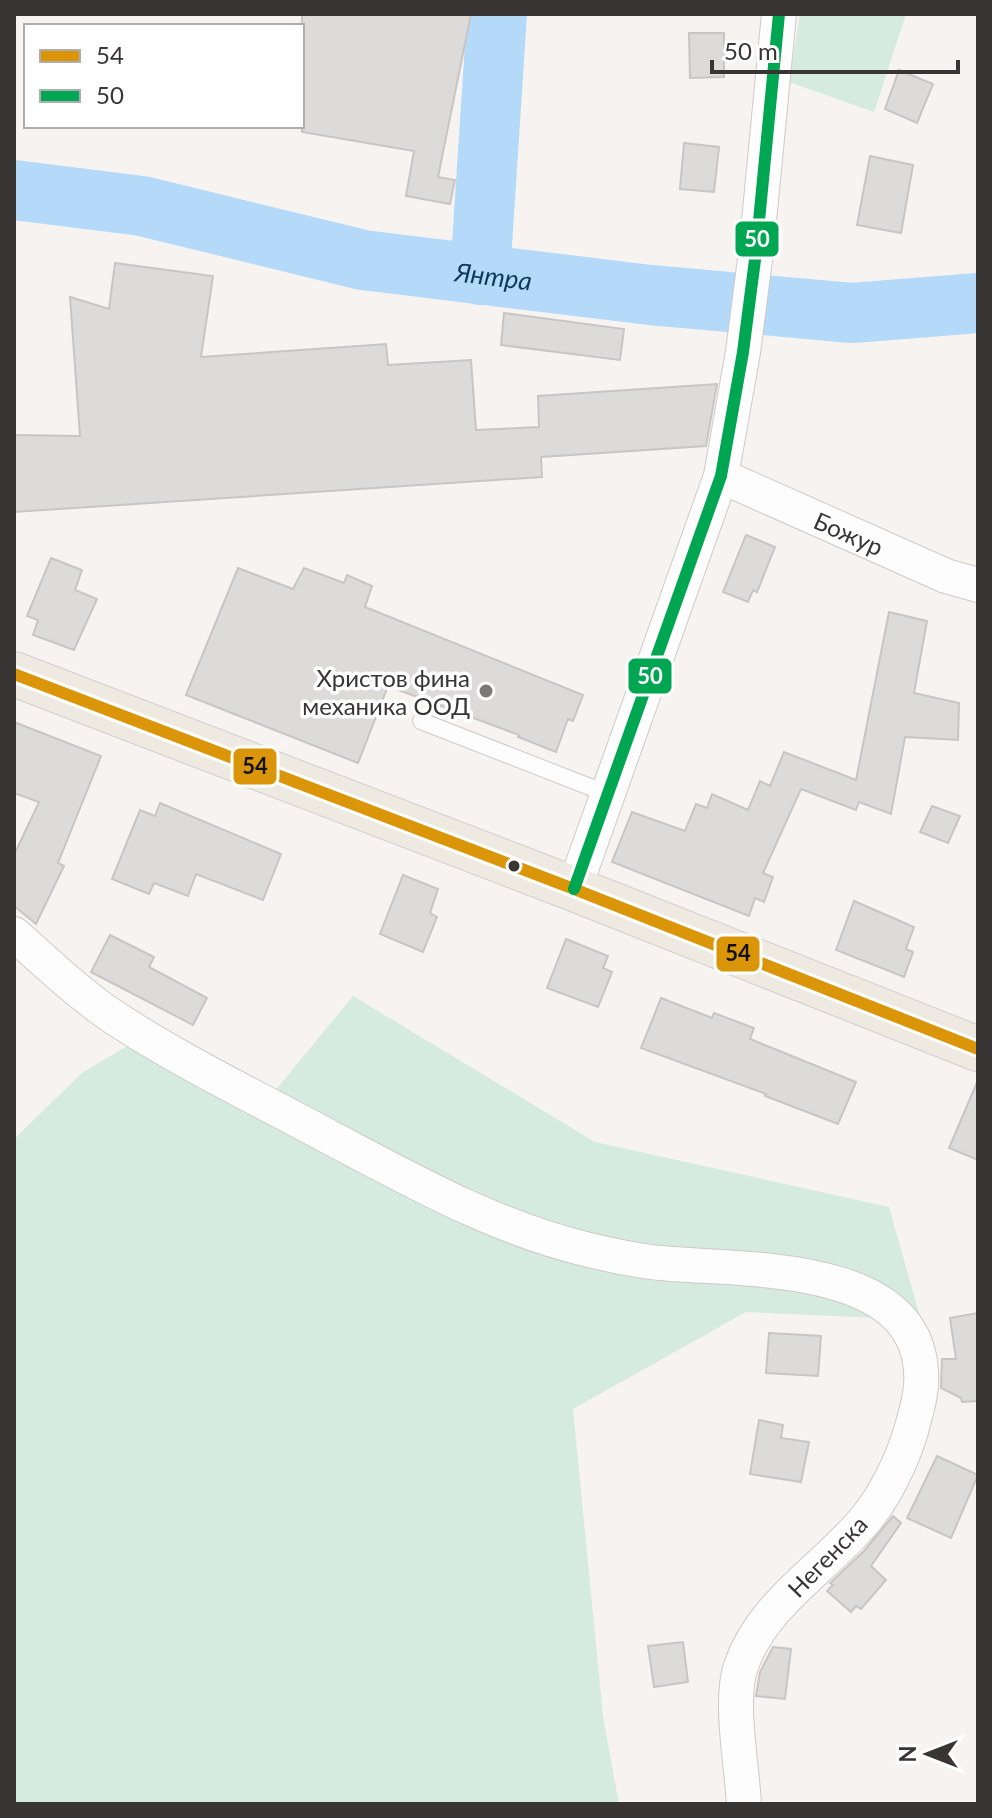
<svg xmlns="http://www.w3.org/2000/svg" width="992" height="1818" viewBox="0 0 992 1818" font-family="Lato,sans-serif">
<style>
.green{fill:#d5ebdf}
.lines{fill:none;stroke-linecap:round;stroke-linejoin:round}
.river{stroke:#b4d9f9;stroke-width:60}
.building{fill:#dddbda;stroke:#c8c5c4;stroke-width:2}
.service-casing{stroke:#cdcac8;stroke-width:18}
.minor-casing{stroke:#cdcac8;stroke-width:36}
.primary-casing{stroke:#d0cfce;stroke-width:46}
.service{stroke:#fefdfd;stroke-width:16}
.minor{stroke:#fefdfd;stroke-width:34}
.primary{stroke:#eeeae2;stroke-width:44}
.bus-1-casing{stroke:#fff;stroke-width:18}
.bus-2-casing{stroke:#fff;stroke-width:18}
.bus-1{stroke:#da9508;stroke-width:12}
.bus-2{stroke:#00a651;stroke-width:12}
.poi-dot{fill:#7b7876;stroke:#fff;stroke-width:3}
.bus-dot{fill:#383534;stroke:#fff;stroke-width:3}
.labels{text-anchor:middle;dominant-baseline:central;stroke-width:7;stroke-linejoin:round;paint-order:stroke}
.street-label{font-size:24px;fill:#383534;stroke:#fff}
.poi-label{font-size:24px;fill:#383534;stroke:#fff;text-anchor:end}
.water-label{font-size:26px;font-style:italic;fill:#103a59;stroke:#fff}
.line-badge{stroke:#fff;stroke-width:3}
.badge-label{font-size:22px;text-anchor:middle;font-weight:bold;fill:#fff}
.pale-badge-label{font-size:22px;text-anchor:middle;font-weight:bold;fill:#111}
</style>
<rect width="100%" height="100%" fill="#f7f3f1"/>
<g class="green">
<path d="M800,14H906L874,112L789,82Z"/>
<path d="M353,996L595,1142L889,1207L921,1320L746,1312L573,1409L603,1716L619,1804H14V1139L82,1073L127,1046L266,1102Z"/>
</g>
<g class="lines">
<g class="river">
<path id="s1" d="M14,190L142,206L363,260L650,295L852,313L978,303"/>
<path d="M480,275L497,14"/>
</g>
</g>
<g class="building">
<path d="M302,14H471L438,177L455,180L450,204L406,196L414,151L302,132Z"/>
<path d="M689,33H724V77L690,78Z"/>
<path d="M899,70L933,84L917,123L885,109Z"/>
<path d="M684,143L719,147L714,192L680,189Z"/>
<path d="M870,156L913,165L901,233L857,225Z"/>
<path d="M115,263L213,276L201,357L386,344L388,365L471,360L476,430L539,427L538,396L717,384L706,446L541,457L542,477L14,512V435L80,436L70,297L109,309Z"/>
<path d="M504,313L624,329L620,360L501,345Z"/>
<path d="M746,535L775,547L757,592L753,590L748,602L723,592Z"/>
<path d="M51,558L82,570L75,590L97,599L74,650L33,635L38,620L27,616Z"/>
<path d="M238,568L293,589L304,568L344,583L347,575L372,586L365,607L583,695L573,721L568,719L556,752L518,737L519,735L388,686L358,763L186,695Z"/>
<path d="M889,612L927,621L914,693L959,703L958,740L905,737L891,814L859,802L856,810L801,789L763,873L773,877L764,902L755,898L749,916L612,862L632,812L685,831L696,804L707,808L712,794L748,810L760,781L770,786L784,752L856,780Z"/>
<path d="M14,722L101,756L58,863L64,866L36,924L14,906V855L39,802L14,793Z"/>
<path d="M160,803L281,854L263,900L196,874L188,896L154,883L149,894L112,879L140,810L155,816Z"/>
<path d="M932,806L960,816L948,843L920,832Z"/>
<path d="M403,875L438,889L430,913L437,917L423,952L380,934Z"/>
<path d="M854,901L914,927L906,949L913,952L904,977L836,950Z"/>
<path d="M110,935L154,957L149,967L207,998L193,1025L91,972Z"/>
<path d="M566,939L608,956L603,968L612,972L598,1007L547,988Z"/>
<path d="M661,998L712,1018L714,1013L754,1028L750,1039L856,1082L838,1124L765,1096L766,1094L641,1048Z"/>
<path d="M978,1080V1160L949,1148Z"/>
<path d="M978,1313V1401L962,1402L961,1398L941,1388L942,1359H956L950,1318Z"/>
<path d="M769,1333L821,1336L818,1376L766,1373Z"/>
<path d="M759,1420L783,1425L781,1438L809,1442L801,1482L750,1474Z"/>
<path d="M937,1456L978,1475L951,1538L907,1518Z"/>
<path d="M893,1516L901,1523L871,1566L886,1580L861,1609L856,1606L851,1612L827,1591L833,1585L830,1583L864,1551Z"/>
<path d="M683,1642L688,1682L654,1687L648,1646Z"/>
<path d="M773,1647L791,1649L785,1699L756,1696L760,1672Z"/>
</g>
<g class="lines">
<g class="service-casing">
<path id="service" d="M421,721L608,794"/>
</g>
<g class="minor-casing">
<g id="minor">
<path id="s2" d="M721,476L946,576L978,585"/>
<path d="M574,889L721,476L743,352L756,252L779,14"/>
<path d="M14,934C47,963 79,994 115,1018C184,1063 259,1099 331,1138C413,1181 494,1227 585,1249C610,1255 636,1261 661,1263C740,1271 914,1260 921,1371C923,1391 916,1412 911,1431C902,1461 885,1496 865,1520C825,1568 762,1604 741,1666C729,1700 742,1766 744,1804"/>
</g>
</g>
<g class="primary-casing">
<path id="primary" d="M14,674L574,889L978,1049"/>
</g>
<use href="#service" class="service"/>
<use href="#minor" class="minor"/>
<use href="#primary" class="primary"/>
<g class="bus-1-casing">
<path id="bus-1" d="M14,674L574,889L978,1049"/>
</g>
<g class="bus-2-casing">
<path id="bus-2" d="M574,889L721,476L743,352L756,252L779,14"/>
</g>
<use href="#bus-1" class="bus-1"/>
<use href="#bus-2" class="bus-2"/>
</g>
<circle class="poi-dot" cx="486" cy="691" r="8"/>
<circle class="bus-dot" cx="514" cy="866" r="7"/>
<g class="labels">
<g class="street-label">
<text stroke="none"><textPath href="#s2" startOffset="140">Божур</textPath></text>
<text transform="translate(827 1556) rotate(-46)">Негенска</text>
</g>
<g class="poi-label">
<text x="470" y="677">Христов фина<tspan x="470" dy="28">механика ООД</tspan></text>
</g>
<g class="water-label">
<text stroke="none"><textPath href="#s1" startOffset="488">Янтра</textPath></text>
</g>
</g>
<g class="line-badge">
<rect x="734" y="220" width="46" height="38" rx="8" fill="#00a651"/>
<rect x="627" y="657" width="46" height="38" rx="8" fill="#00a651"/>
<rect x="232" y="747" width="46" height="39" rx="8" fill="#da9508"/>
<rect x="715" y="935" width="46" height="38" rx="8" fill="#da9508"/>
</g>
<g class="badge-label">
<text x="757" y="247">50</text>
<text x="650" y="684">50</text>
</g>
<g class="pale-badge-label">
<text x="255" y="774">54</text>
<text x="738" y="961">54</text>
</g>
<rect width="992" height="1818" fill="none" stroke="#383534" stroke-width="32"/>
<rect x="24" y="24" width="280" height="104" fill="#ffffff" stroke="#afaeae" stroke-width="2"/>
<rect x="40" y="50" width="40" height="12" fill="#da9508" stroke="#afaeae" stroke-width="2"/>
<text x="96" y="64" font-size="24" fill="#383534">54</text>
<rect x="40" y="90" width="40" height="12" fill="#00a651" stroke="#afaeae" stroke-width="2"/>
<text x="96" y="104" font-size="24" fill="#383534">50</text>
<g transform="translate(928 1754) rotate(270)" stroke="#ffffff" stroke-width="6" paint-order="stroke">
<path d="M0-6L14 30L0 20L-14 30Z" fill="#383534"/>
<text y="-12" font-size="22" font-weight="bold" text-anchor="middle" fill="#383534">N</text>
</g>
<path d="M712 60v12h246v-12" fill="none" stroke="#383534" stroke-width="4"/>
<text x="724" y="60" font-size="24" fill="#383534" stroke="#ffffff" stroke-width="6" paint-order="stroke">50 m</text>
</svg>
